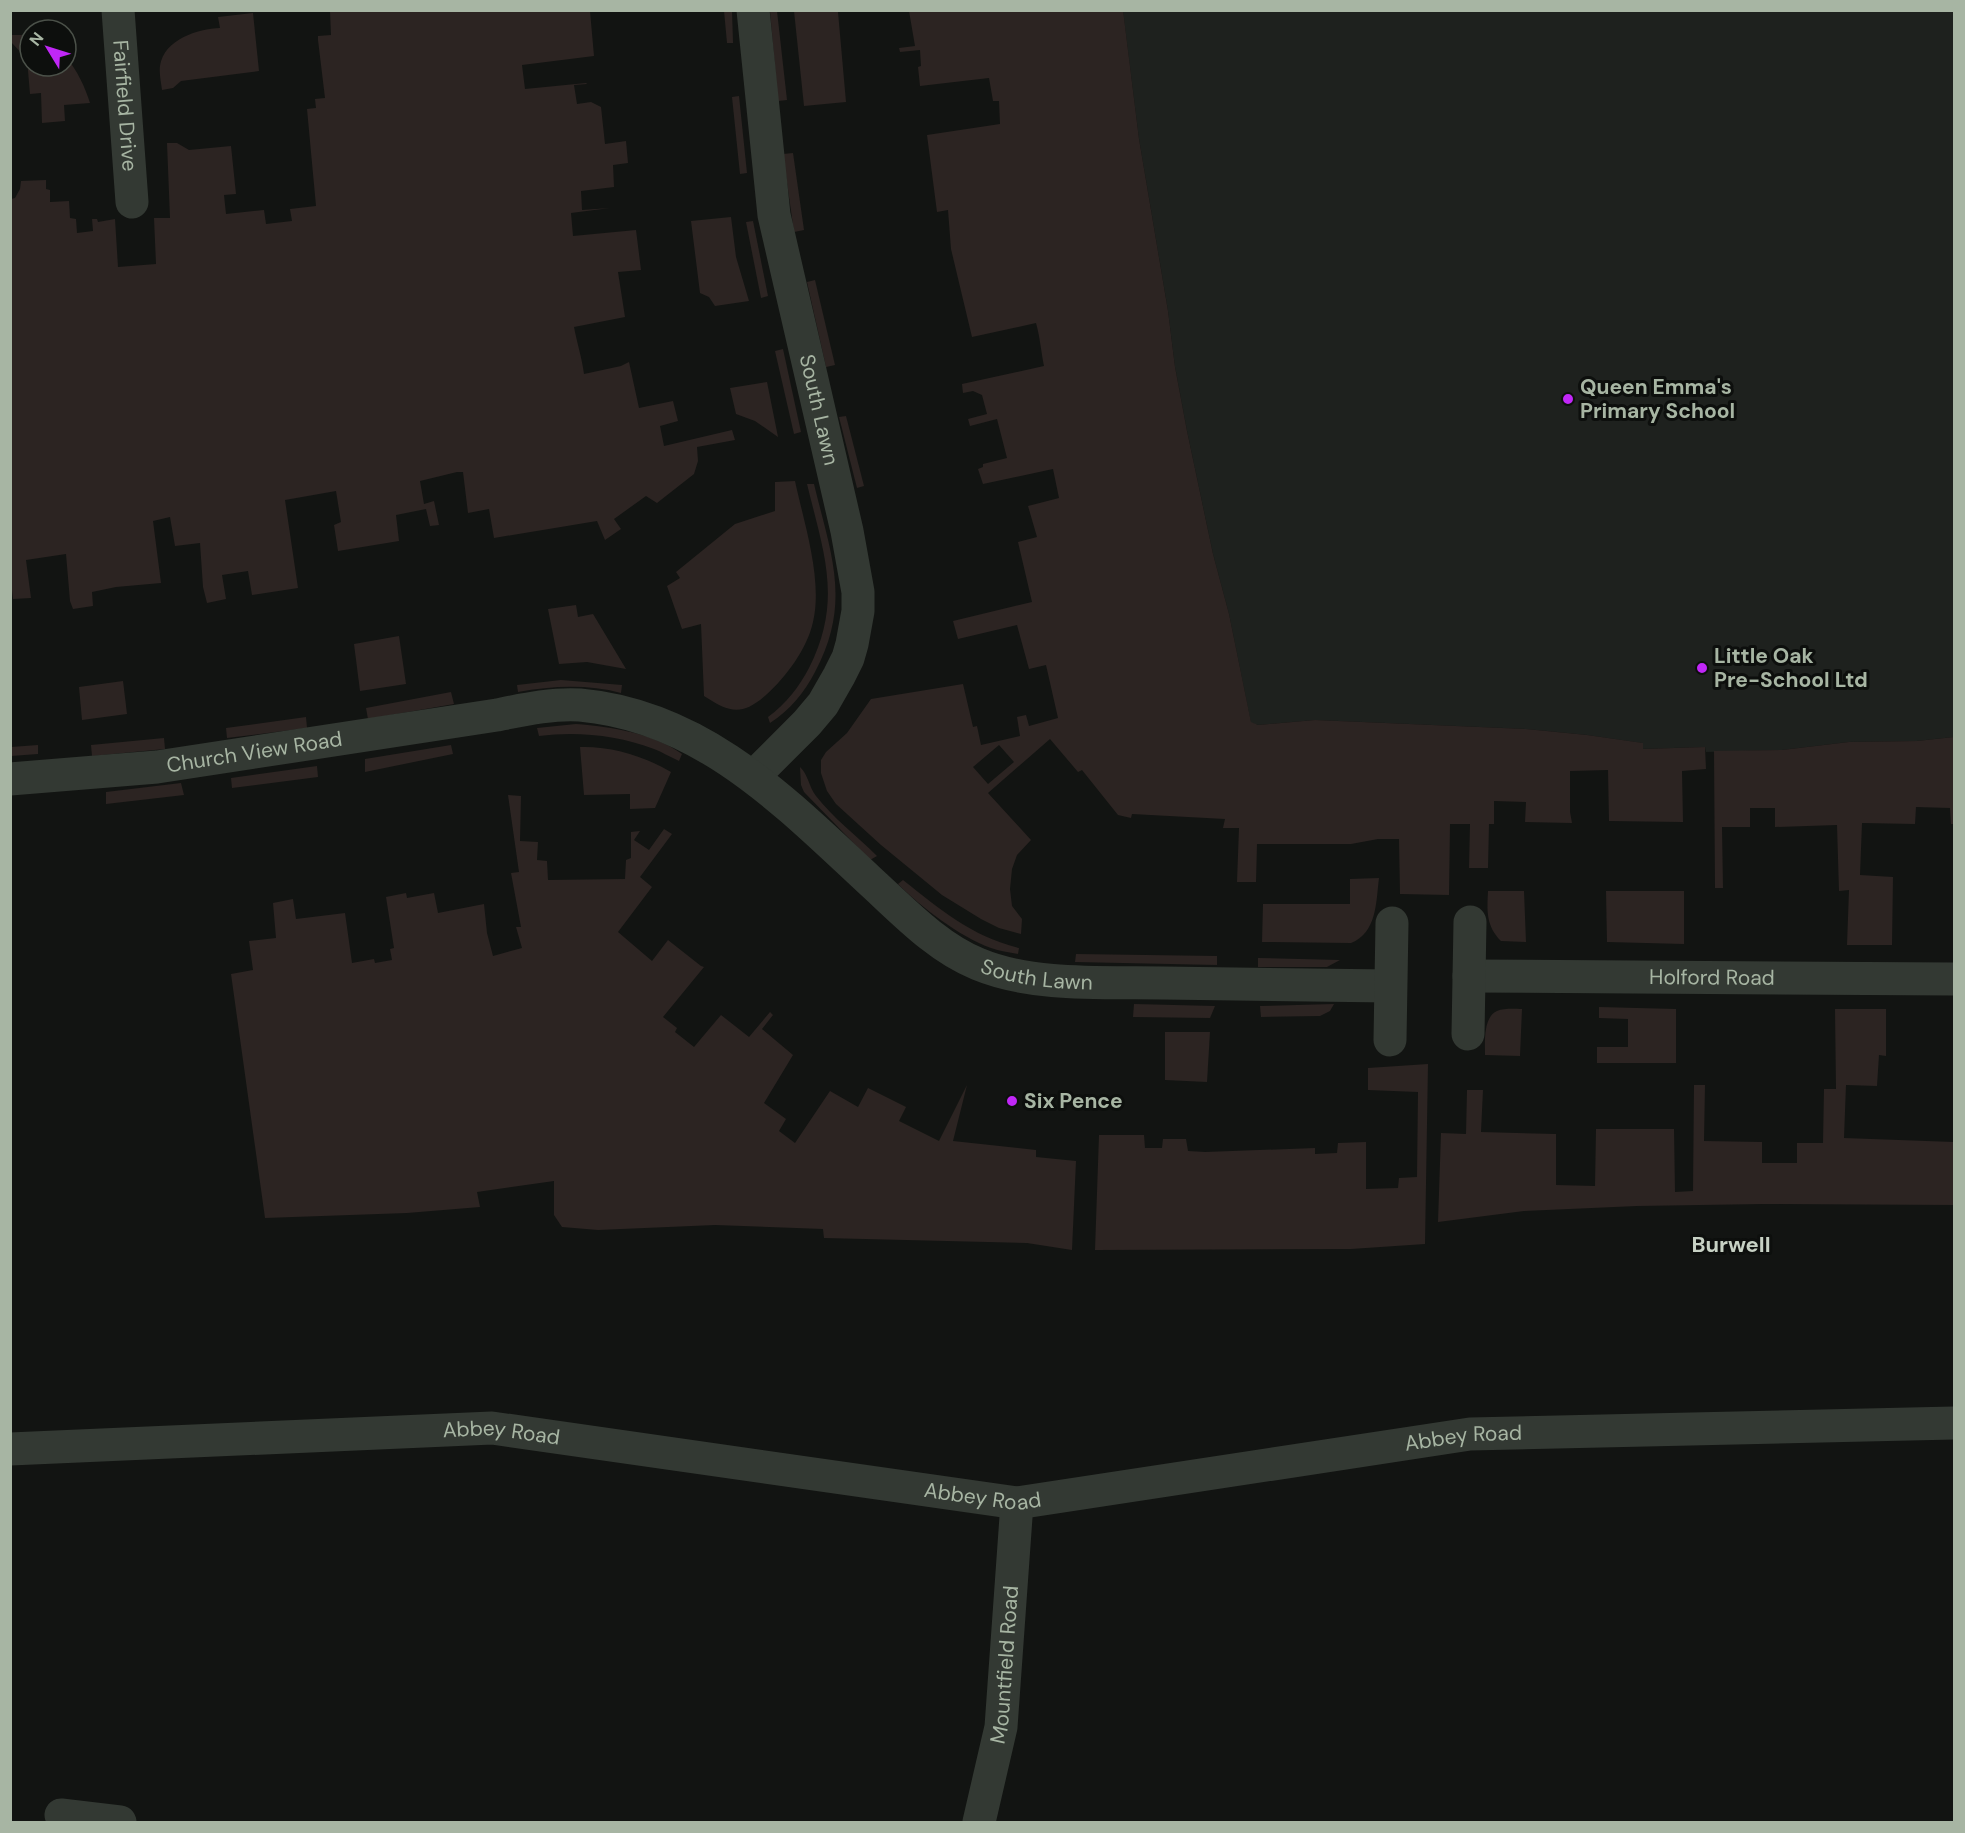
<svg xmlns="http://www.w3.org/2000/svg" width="1965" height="1833" viewBox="0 0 1965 1833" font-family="'DM Sans',sans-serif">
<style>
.built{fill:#1e211e}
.green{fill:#2c2422;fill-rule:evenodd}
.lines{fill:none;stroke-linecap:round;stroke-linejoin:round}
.street{stroke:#333933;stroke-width:33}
.poi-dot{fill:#c127f7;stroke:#0d0f0d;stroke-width:2}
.labels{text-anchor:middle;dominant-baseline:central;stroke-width:6;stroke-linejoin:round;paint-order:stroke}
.street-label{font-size:21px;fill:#a7b5a3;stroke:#0d0f0d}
.poi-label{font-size:21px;font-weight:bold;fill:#a7b5a3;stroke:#0d0f0d;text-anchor:start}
.neighbourhood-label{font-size:22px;font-weight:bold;fill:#c7d1c4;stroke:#0d0f0d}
</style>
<rect width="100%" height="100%" fill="#121412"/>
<path class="built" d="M1123,11H1954V737L1917,741L1849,742L1782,750L1706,752L1705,747L1643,749L1642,743L1587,735L1526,729L1315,720L1258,725L1251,723L1229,614L1213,554L1187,431L1175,367L1168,311L1139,139Z"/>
<g class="green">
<path d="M831,10L838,12L846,102L804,106L794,11Z"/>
<path d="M1123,10L1139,139L1168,311L1175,367L1187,431L1213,554L1229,614L1251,722L1258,725L1315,720L1526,729L1587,735L1643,743V749L1705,747L1706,769L1682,771L1683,822L1609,821L1608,770L1570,771V812L1572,823L1525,822L1526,802L1494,801V824H1489L1488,868H1469L1470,824H1450L1449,895L1400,894L1399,839H1378L1351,844H1257L1256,882H1237L1239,828H1223L1225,819L1132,814L1131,818L1118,815L1082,770L1078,772L1050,739L988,793L1031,840L1017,855L1012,869L1010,889L1012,906L1022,919L1021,934L999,928L981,919L942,895L881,845L836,804L827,791L821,773V760L826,752L847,733L871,699L963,684L973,727L977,726L981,745L1020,736L1017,717L1026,715L1029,726L1058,718L1046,665L1029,669L1017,625L958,639L953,621L1032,602L1018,542L1037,537L1028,506L1059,498L1053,469L983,484L978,469L983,467V464L1007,458L997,419L970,426L968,419L987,414L982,395L973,391L963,393L962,384L1044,366C1041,351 1040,337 1036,323L972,337L951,249L948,210L937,212L927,135L1000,124L999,101H993L989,78L920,86L918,67L921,66L920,50L900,52L899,48L915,46L909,11ZM999,745L1014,762L988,784L973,767Z"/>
<path d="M330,11H590L594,56L522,65L525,89L586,83L587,84L574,85L577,104L591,102L601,107L605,144L626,141L628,163L613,165L614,187L581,191L582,210L610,208L571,213L573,236L636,230L641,270L618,272L625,317L574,327C577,343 582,358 584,374L621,366L629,362L639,408L673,401L678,421L660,426L664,446L732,430L735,440L697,447L698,461L694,474L657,503L646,496L614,519L621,529L605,540L597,521L494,538L489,509L468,513L463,472H457L420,481L424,504L434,501L439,525L430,526L426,509L396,515L399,541L338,551L334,525L341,522L336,491L285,500L298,588L252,595L248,571L222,575L226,599L207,603L203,587L200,543L175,546L170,517L153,521L161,583L116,587L92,592L93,606L73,609L70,601L66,554L26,560L31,598L13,599L10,573L11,199L15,198L20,189L21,181L46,180V189L50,190V202L69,201L70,218L76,219L77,233L93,231L92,219H97L98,222L115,219L118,267L156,264L154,218H170L167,143H177L189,150L231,146L236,194L224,195L226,214L264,210L266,224L292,221L290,209L316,206L307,109L316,108L315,99L325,98L318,40V36L331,35Z"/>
<path d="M724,11H732L733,43H727Z"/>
<path d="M770,11H777L787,100L778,101Z"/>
<path d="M253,13L259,71L181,81L173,88L162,90C161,82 159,73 160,66C164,39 198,29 220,28L218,17Z"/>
<path d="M11,35H30V66H66V57C77,70 85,87 90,103L64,105L65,121L42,123L41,93L30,94L27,59L11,42Z"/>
<path d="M739,96L747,173L740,174L732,97Z"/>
<path d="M793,153L804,230L794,232L783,154Z"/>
<path d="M731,217L736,257L749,301L715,306L709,297L700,293L691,221Z"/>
<path d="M753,221L768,296L761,298L746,222Z"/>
<path d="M815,280L835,365L826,367L807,282Z"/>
<path d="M783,349L801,432L794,434L775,351Z"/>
<path d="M767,382L778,437L755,421L736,414L730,388Z"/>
<path d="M846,416L864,486L857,488L839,417Z"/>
<path d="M795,481C804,523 823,580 813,622C807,649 786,677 766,695C742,716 730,713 704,696L701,624L682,629L667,586L680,578L676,572L735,524L775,511V482Z"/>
<path d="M807,484H814C831,555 852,602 815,672C804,693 790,710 770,723L768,717C786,704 799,687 809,668C843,600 824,554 807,484Z"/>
<path d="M576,605L578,617L593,614L626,669L587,662L559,664L548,609Z"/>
<path d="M399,636L406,684L360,691L354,644Z"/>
<path d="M561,680L622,685L621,693C587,684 552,686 518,692L517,685Z"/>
<path d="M123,681L127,714L82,720L79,687Z"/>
<path d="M451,692L454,704L368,719L366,708Z"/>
<path d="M306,717L307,728L227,738L226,728Z"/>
<path d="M576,724C612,727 653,733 682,754L679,761C670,757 662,752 654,749C618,735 576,731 539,736L537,728Z"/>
<path d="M1954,737V824H1951L1950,808L1916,807L1915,824L1862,823L1860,875L1893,877L1892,945H1847L1849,890L1839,891L1837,825L1775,827V808H1750V827H1722L1723,888H1715L1714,751L1782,750L1849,742L1917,741Z"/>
<path d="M164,738L165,749L92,756L91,745Z"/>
<path d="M38,745V754L11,756V747Z"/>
<path d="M451,745L453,754L365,772V759Z"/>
<path d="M580,747C611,746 644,756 671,772L655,808L630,809V794L584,795Z"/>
<path d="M317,766L318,777L232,788L231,778Z"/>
<path d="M800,767C808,774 809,787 816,796C833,818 857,836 877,856L870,860L804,792L801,785Z"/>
<path d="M181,783L184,795L106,804V792Z"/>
<path d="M508,795L521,796L520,841L538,842L537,860L547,861L548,880L625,879L626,860L631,858V832L640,831L634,840L649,850L664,829L672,834L640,877L652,887L618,932L652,961L668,940L701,966L704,967L663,1017L677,1028L675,1032L694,1047L721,1015L749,1037L770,1012L773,1015L762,1029L793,1055L764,1103L786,1119L779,1131L795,1143L830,1091L858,1107L868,1088L906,1107L899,1121L939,1141L967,1085L953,1141L1036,1150V1157L1076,1161L1072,1250L1027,1243L824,1238L823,1229L715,1225L598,1230L562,1227L554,1215V1181L477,1192L480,1207L407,1213L265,1218L231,974L253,970L249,941L276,938L273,903L293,899L296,919L345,913L352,963L374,959L375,963L392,960L390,949L394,948L386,897L406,893L407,898L434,893L438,913L484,904L487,933L493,956L522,948L516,927H521L511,873L519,872Z"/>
<path d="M1379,878C1376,902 1377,933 1351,943L1262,942L1263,904H1350V879Z"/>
<path d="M903,880C941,910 971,936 1019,948L1018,954C1009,952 999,951 991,948C960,937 921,907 898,884Z"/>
<path d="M1488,891H1524L1526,942L1501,941C1486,926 1487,911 1488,891Z"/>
<path d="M1606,891H1684V944L1607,942Z"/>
<path d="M1076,954L1217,956V965L1075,962Z"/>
<path d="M1258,958L1340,960L1327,967H1258Z"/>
<path d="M1134,1004L1215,1006L1210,1018L1133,1017Z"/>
<path d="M1334,1004L1330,1011L1320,1016L1261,1017L1260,1006Z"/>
<path d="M1599,1007L1676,1009V1063H1597V1047H1628V1019L1599,1018Z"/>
<path d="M1522,1009L1520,1056L1485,1055C1485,1043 1483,1017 1497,1011C1504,1008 1515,1009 1522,1009Z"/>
<path d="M1835,1009H1886V1056L1879,1055L1877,1086L1846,1085L1844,1138L1954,1142V1205L1763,1204L1637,1206L1524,1211L1438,1222L1441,1133L1466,1134L1467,1090H1483L1481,1132L1556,1134V1185L1595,1186L1596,1129H1674L1675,1192L1693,1191L1694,1085H1705L1704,1141L1762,1142V1163H1797V1143H1823L1824,1089H1836Z"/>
<path d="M1165,1032H1210L1207,1082L1165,1080Z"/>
<path d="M1428,1064L1425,1244L1351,1249L1095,1250L1099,1135H1144L1145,1148H1162L1163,1139H1186L1188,1151L1205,1152L1315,1148V1154L1337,1153L1338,1143L1366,1142V1189L1398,1188L1399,1178L1417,1177L1418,1092L1368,1090V1068Z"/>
</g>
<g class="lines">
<g class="street">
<path id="s1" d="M118,10L132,202"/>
<path id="s2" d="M753,10L774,215L847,531L858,592V611L852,644L848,658L839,676L823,704L807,723L754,776"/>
<path id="s3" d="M10,779L157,767L497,715C522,710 554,703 580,705C702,716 784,801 869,880C902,910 936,947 978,964C1033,987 1105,982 1163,983C1239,984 1315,985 1390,986"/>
<path id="s4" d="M1469,976L1954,979"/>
<path d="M1468,1034L1470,922"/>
<path d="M1390,1040L1392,923"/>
<path id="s5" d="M10,1449L492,1428L1017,1503L1470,1434L1954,1423"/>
<path d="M61,1815L120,1822"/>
<path id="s6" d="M979,1822L1001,1727L1017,1503"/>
</g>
</g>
<g class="poi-dot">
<circle cx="1568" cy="399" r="6"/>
<circle cx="1702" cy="668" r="6"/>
<circle cx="1012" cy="1101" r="6"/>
</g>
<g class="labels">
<g class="street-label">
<text stroke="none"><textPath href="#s1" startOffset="96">Fairfield Drive</textPath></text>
<text stroke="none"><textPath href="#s2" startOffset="406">South Lawn</textPath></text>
<text stroke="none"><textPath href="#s3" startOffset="246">Church View Road</textPath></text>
<text stroke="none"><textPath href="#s3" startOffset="1119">South Lawn</textPath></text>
<text stroke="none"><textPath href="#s4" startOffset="243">Holford Road</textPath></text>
<text stroke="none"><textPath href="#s5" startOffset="492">Abbey Road</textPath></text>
<text stroke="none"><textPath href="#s5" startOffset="1464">Abbey Road</textPath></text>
<text stroke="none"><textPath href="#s5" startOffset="978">Abbey Road</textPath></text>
<text stroke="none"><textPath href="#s6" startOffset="160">Mountfield Road</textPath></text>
</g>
<g class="poi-label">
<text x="1580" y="387">Queen Emma's<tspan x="1580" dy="24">Primary School</tspan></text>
<text x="1714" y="656">Little Oak<tspan x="1714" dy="24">Pre-School Ltd</tspan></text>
<text x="1024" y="1101">Six Pence</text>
</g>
<g class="neighbourhood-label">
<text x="1731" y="1244">Burwell</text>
</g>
</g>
<rect width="1965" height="1833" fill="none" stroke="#a7b5a3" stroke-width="24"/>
<g transform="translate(48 48) rotate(308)"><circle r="28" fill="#0d0f0d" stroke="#4b5149" stroke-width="1.5"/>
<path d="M0-4.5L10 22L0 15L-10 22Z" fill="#c127f7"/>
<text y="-9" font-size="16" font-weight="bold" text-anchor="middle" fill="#a7b5a3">N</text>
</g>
</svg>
